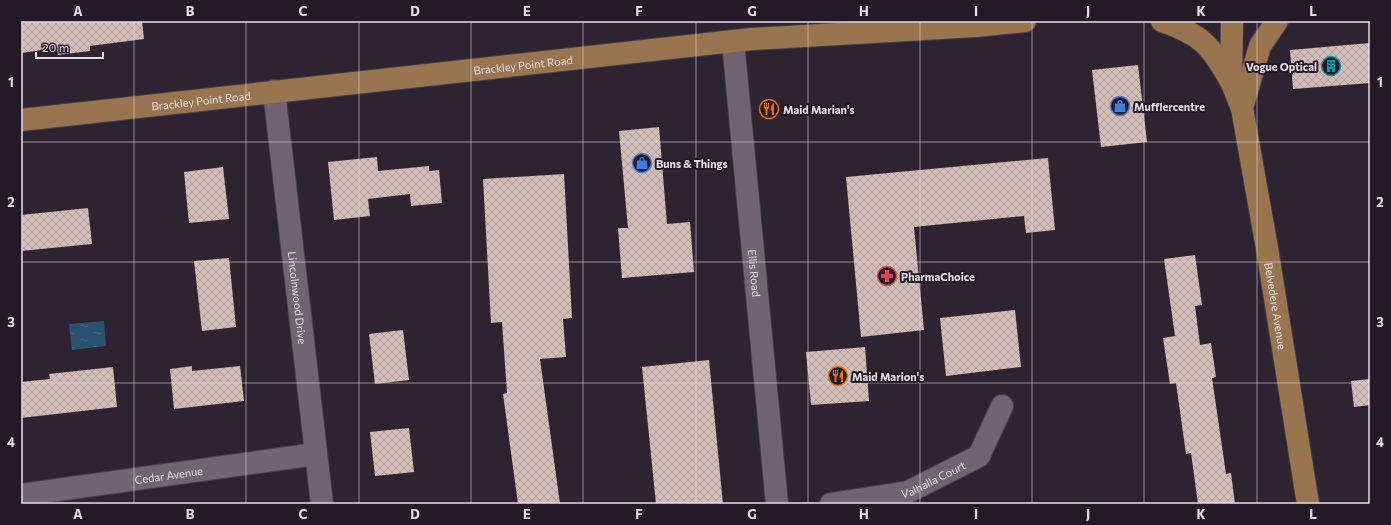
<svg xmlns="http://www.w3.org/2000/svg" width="1391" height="525" viewBox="0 0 1391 525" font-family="Commissioner,sans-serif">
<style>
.water{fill:url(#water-ripples)}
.building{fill:url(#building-cross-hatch)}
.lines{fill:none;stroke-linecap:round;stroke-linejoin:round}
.minor-casing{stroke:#483f4a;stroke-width:24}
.major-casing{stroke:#483f4a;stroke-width:24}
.minor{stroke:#706473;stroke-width:22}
.major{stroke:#98754e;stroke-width:22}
.grid{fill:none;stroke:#e5dfe7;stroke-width:1;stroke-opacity:0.55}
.labels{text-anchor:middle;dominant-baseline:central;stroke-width:4;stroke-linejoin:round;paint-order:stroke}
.street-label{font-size:11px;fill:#e5dfe7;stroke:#241a27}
.poi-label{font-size:11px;font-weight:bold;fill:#e5dfe7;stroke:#241a27;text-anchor:start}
.neatline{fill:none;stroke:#e5dfe7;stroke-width:1.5}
.grid-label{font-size:13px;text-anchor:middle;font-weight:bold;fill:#e5dfe7}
</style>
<defs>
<pattern id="water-ripples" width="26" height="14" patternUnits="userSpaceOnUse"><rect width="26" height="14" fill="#2a526d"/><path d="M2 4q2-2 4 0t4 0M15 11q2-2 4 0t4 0" fill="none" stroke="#496a82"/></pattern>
<pattern id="building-cross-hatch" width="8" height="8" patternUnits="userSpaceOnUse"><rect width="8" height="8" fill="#d3bcb7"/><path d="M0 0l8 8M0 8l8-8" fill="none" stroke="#b09e9a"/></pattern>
</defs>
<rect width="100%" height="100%" fill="#2e2431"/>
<path class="water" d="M104,321L106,346L72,350L69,324Z"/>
<g class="building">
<path d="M21,21H142L144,39L90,46V51L58,55L57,48L21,53Z"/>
<path d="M1370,43V83L1293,89L1290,50Z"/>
<path d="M1138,65L1147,142L1101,147L1092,70Z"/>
<path d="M659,127L667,224L690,222L694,272L622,278L618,228H628L619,131Z"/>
<path d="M377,157L378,171L429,166V171L439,170L442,203L411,206L410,194L368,199L370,216L334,220L328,162Z"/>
<path d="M1048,158L1055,230L1026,233L1024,216L914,227L924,330L861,337L846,177Z"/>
<path d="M223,167L229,219L189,223L184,172Z"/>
<path d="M564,174L572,318L563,319L566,357L540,359L560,504H518L503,394L507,393L502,322L491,323L483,179Z"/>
<path d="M88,208L92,244L21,251V215Z"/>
<path d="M1195,255L1202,305L1195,306L1200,345L1211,343L1216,377L1212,378L1226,474L1231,473L1235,504H1198L1191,453L1186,454L1176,383L1170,384L1163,338L1175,336L1164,259Z"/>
<path d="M229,258L236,327L202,331L194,261Z"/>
<path d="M1015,310L1021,367L946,376L940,318Z"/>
<path d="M403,330L409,380L375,384L369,334Z"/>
<path d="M865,347L869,401L811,405L806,352Z"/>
<path d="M709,360L723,504H656L642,367Z"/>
<path d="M192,366V371L240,366L244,401L174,409L170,369Z"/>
<path d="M113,367L117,407L21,418V382L50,379L49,374Z"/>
<path d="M1370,379V405L1354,407L1351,381Z"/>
<path d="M409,428L414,472L375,476L370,432Z"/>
</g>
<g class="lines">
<g class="minor-casing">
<g id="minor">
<path id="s1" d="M733,42L777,504"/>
<path id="s2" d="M274,91L322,504"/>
<path id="s3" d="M21,495L316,454"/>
<path id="s4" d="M831,504L908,492L979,456L1002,406"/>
</g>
</g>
<g class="major-casing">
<g id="major">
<path d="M1162,21C1200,34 1211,45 1230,80"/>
<path id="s5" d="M1232,21L1231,81L1242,108L1267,248L1308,504"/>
<path d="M1242,108L1260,46L1277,21"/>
<path id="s6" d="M21,120L752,39L975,26L1025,21"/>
</g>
</g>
<use href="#minor" class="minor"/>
<use href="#major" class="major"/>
</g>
<path class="grid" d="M134,21V504M246,21V504M359,21V504M471,21V504M583,21V504M696,21V504M808,21V504M920,21V504M1032,21V504M1144,21V504M1257,21V504M21,142H1370M21,262H1370M21,383H1370"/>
<defs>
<g id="building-ring" transform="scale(1)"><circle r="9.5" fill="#241a27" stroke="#0f9aa8" stroke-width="1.5"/><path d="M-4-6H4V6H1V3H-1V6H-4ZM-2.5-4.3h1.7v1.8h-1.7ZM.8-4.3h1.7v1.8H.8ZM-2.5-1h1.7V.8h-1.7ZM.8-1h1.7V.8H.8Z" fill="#0f9aa8"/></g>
<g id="shop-ring" transform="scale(1)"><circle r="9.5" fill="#241a27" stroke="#3f7fe0" stroke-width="1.5"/><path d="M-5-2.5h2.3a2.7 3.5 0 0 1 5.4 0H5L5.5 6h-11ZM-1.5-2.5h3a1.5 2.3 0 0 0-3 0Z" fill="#3f7fe0"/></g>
<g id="restaurant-ring" transform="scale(1)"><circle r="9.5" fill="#241a27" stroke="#e8710a" stroke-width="1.5"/><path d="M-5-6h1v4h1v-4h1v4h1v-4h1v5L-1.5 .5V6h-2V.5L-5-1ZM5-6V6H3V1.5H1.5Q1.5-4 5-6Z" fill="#e8710a"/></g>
<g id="pharmacy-ring" transform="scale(1)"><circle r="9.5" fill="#241a27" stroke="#e0444e" stroke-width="1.5"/><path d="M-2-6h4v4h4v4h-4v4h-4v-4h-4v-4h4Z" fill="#e0444e"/></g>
</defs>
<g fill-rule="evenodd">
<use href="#building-ring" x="1331" y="66"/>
<use href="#shop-ring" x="1120" y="106"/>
<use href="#restaurant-ring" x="769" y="109"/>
<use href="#shop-ring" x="642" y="163"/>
<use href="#pharmacy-ring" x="887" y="276"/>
<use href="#restaurant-ring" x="838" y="376"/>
</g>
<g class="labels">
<g class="street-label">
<text stroke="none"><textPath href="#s6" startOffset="505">Brackley Point Road</textPath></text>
<text stroke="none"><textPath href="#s6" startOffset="181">Brackley Point Road</textPath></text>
<text stroke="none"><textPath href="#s1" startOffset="232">Ellis Road</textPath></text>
<text stroke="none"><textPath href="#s2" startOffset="208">Lincolnwood Drive</textPath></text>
<text stroke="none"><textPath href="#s5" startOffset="290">Belvedere Avenue</textPath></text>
<text stroke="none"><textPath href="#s3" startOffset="149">Cedar Avenue</textPath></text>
<text stroke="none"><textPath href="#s4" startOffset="106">Valhalla Court</textPath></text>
</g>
<g class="poi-label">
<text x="1317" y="66" text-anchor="end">Vogue Optical</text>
<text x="1134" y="106">Mufflercentre</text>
<text x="783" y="109">Maid Marian's</text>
<text x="656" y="163">Buns &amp; Things</text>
<text x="901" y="276">PharmaChoice</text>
<text x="852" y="376">Maid Marion's</text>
</g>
</g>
<rect width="1391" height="525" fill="none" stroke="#241a27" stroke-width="44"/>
<path d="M36 52v6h67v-6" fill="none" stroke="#e5dfe7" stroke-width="2"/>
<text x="42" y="52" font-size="12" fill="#e5dfe7" stroke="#241a27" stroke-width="3" paint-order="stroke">20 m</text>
<rect x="22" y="22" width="1347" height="481" class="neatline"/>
<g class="grid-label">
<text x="78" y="16">A</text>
<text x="190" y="16">B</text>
<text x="303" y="16">C</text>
<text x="415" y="16">D</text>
<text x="527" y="16">E</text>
<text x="639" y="16">F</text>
<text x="752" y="16">G</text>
<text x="864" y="16">H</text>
<text x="976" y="16">I</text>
<text x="1088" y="16">J</text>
<text x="1201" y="16">K</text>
<text x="1313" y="16">L</text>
<text x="11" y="87">1</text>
<text x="1380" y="87">1</text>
<text x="11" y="207">2</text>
<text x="1380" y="207">2</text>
<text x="11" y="327">3</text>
<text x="1380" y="327">3</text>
<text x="11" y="447">4</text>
<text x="1380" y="447">4</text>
<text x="78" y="519">A</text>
<text x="190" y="519">B</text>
<text x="303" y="519">C</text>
<text x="415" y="519">D</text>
<text x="527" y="519">E</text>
<text x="639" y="519">F</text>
<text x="752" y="519">G</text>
<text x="864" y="519">H</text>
<text x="976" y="519">I</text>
<text x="1088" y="519">J</text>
<text x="1201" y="519">K</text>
<text x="1313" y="519">L</text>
</g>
</svg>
